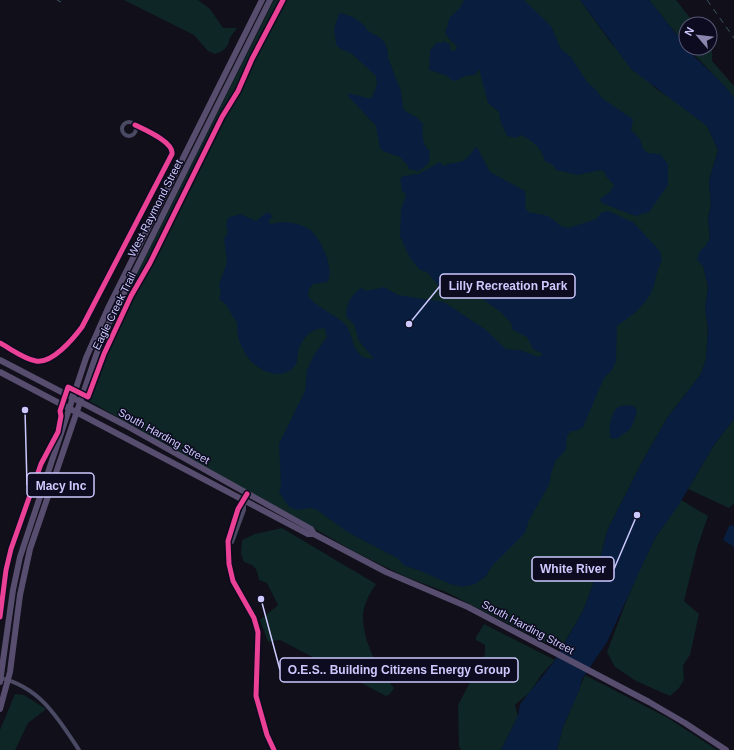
<svg xmlns="http://www.w3.org/2000/svg" width="734" height="750" viewBox="0 0 734 750" font-family="Helvetica,sans-serif">
<style>
.green{fill:#0e2625}
.water{fill:#091e3e}
.lines{fill:none;stroke-linecap:round;stroke-linejoin:round}
.street{stroke:#4a4a64;stroke-width:4}
.primary{stroke:#574d6e;stroke-width:6}
.rail{stroke:#3c5465;stroke-width:1;stroke-dasharray:6 5;stroke-linecap:butt}
.cycleway-casing{stroke:#0d0b1f;stroke-width:8}
.cycleway{stroke:#ea4096;stroke-width:5}
.labels{text-anchor:middle;dominant-baseline:central;stroke-width:3;stroke-linejoin:round;paint-order:stroke}
.street-label{font-size:11px;fill:#cdc9ff;stroke:#0d0b1f}
.leader{fill:none;stroke:#cdc9ff;stroke-width:1.5}
.callout-dot{fill:#cdc9ff;stroke:#0d0b1f;stroke-width:1.5}
.callout{fill:#0d0b1f;stroke:#cdc9ff;stroke-width:1.5}
.callout-label{font-size:12px;text-anchor:middle;font-weight:bold;fill:#cdc9ff}
</style>
<rect width="100%" height="100%" fill="#100f1a"/>
<g class="green">
<path d="M124,0H198L210,9L223,28H237L229,39C230,47 222,52 215,54L208,51L194,35Z"/>
<path d="M274,0H580L611,43L655,88L680,104L707,126L718,150L709,181L711,205L708,218L710,238L701,264L703,266L708,287L705,309L708,329L706,359L701,374L667,418L641,464L607,531L596,576L583,611L560,650L446,592L406,577L357,553L89,401L87,394L91,380L114,320Z"/>
<path d="M649,0H676L695,24H686V46Z"/>
<path d="M710,45L712,49V61L734,86V98L728,90L688,48H710Z"/>
<path d="M734,419V503L729,508L688,489L714,445Z"/>
<path d="M681,500L708,516L697,548L684,601L699,614L690,655L683,665L684,680L679,688L670,696L636,681L615,667L607,652L634,581L655,538Z"/>
<path d="M282,528L376,584C370,593 362,607 363,618C364,644 378,669 394,688L390,694L386,696L280,640L268,642L260,620L278,605L267,583L259,580C257,570 256,565 244,562L241,554L242,540L255,534Z"/>
<path d="M484,624L555,660L542,674L530,692L515,705L518,716L501,750H461L459,746L458,705L485,654V645L476,640V637Z"/>
<path d="M585,675L668,718L717,750H557L563,727Z"/>
<path d="M15,694L24,695L46,709L28,723L15,750H0V730Z"/>
</g>
<g class="water">
<path d="M464,0H524L551,26L561,49L571,57L587,82L595,89L603,99L633,119L631,130L640,139L643,149L648,153L660,154L668,164V185L649,212L635,216L602,203L600,199L610,192L614,185L605,175V172L601,170L578,175L556,170L553,165L545,161C540,146 535,143 521,135L516,138L507,136L501,123L499,112L488,103L479,69L475,75L465,76L458,80L453,81L445,75L429,70L430,51L436,43H441L444,41L450,45L451,51H455L457,46L451,41L445,33L450,17L460,8Z"/>
<path d="M580,0H649C664,17 678,38 691,53C705,68 723,81 734,98V419L714,445L678,506L655,538L607,642L582,679L579,691L563,727L557,750H501L518,716L520,704L553,663L583,611L596,576L607,531L641,464L667,418L701,374L706,359L708,329L705,309L708,287L703,266L697,260L700,251L706,245L710,238L708,218L711,205L709,181L718,150L707,126L631,69Z"/>
<path d="M342,13L355,18L365,26L368,31L381,38L385,43L388,52V58L401,91L403,107L405,111L416,117L423,124C422,133 422,146 430,151L429,163L419,171L408,169V166L400,157L383,151L380,148L376,126L348,96L349,94C357,93 364,99 372,98L377,84L376,76L352,54L339,48L336,44L334,29L339,14Z"/>
<path d="M477,147L490,172L525,191L526,198L525,206L528,212L548,216L561,226L569,228L596,219L602,212L608,211L633,222L660,251L662,260C658,268 657,273 655,281C650,303 634,314 617,326L616,361L612,370L604,378L583,427L576,431H571L567,436L566,450L556,460L551,474L549,485L529,520L525,533L492,566L486,576L475,584L463,587L450,584L421,571L405,566L397,558L349,533L317,510L311,508L296,510L289,507L279,492L281,485L279,444L305,391L307,370L314,355L327,337L325,329C312,326 301,340 298,352C297,358 298,362 294,367C280,382 256,370 247,356C239,343 237,337 237,322C230,315 229,304 219,299L221,293L219,285L227,262L224,239L228,232L226,225L228,218L240,214L256,221L267,212L273,216L268,222L272,224C283,220 299,223 309,229C320,236 336,271 327,282L313,284L309,289L308,296C316,307 334,314 344,323C356,334 349,359 374,359L359,341L354,324L346,317C346,304 351,295 361,288L367,291L384,287L398,295L444,302L486,330L506,349L520,350L539,357L543,354L533,349L527,337L513,330L511,323L502,313L481,298L471,295L462,299L455,298L443,291L427,272L420,270L410,258L400,236L401,210L406,195L402,191L400,179L403,176L418,174L440,162L443,166C452,161 462,165 469,156C473,152 472,149 477,147Z"/>
<path d="M628,405L635,407L637,412C635,417 633,426 629,430C626,433 622,434 619,438L612,439C607,434 611,414 616,409C619,405 624,406 628,405Z"/>
<path d="M731,525L734,526V547L723,540L729,526Z"/>
</g>
<g class="lines">
<g class="street">
<circle cx="129" cy="129" r="7"/>
<path d="M0,343C11,349 24,359 36,361C52,364 73,339 82,327L172,154C174,142 145,130 135,125"/>
<path d="M245,498C224,533 222,562 243,598C249,609 257,621 258,634C260,654 255,675 256,695C257,706 268,741 274,750"/>
<path d="M229,544L232,542L244,510V500"/>
<path d="M0,678C40,687 58,718 79,750"/>
</g>
<g class="primary">
<path d="M0,360L125,425L311,529L314,534"/>
<path d="M0,372L308,534H314L386,572L468,607L649,702L685,723L726,750"/>
<path d="M0,682L13,590L20,557L86,358L109,306L262,0"/>
<path d="M0,709L10,672L20,595L30,549L103,335L270,0"/>
</g>
<g class="rail">
<path d="M57,0L61,2"/>
<path d="M707,0L734,38"/>
</g>
<g class="cycleway-casing">
<g id="cycleway">
<path d="M0,343C11,349 24,359 36,361C52,364 73,339 82,327L172,154C174,142 145,130 135,125"/>
<path d="M247,494L238,509L228,541L229,564L233,581L254,618L258,632L256,696L267,735L274,750"/>
<path d="M0,617L6,570L11,549L41,464L58,432L61,416L60,411L68,387L88,397L104,354L131,296L150,263L222,117L238,91L252,59L283,0"/>
</g>
</g>
<use href="#cycleway" class="cycleway"/>
</g>
<g class="labels">
<g class="street-label">
<text transform="translate(155 208) rotate(-63)">West Raymond Street</text>
<text transform="translate(114 311) rotate(-64)">Eagle Creek Trail</text>
<text transform="translate(164 436) rotate(29)">South Harding Street</text>
<text transform="translate(528 627) rotate(28)">South Harding Street</text>
</g>
</g>
<path class="leader" d="M409 324L440 286M25 410L27 485M637 515L614 569M261 599L280 670"/>
<g class="callout-dot">
<circle cx="409" cy="324" r="4"/>
<circle cx="25" cy="410" r="4"/>
<circle cx="637" cy="515" r="4"/>
<circle cx="261" cy="599" r="4"/>
</g>
<g class="callout">
<rect x="440" y="274" width="135" height="24" rx="4"/>
<rect x="27" y="473" width="67" height="24" rx="4"/>
<rect x="532" y="557" width="82" height="24" rx="4"/>
<rect x="280" y="658" width="238" height="24" rx="4"/>
</g>
<g class="callout-label">
<text x="508" y="290">Lilly Recreation Park</text>
<text x="61" y="490">Macy Inc</text>
<text x="573" y="573">White River</text>
<text x="399" y="674">O.E.S.. Building Citizens Energy Group</text>
</g>
<g transform="translate(698 36) rotate(298)"><circle r="19" fill="#0d0b1f" stroke="#5a5779"/>
<path d="M0-3L7 15L0 10L-7 15Z" fill="#8b88af"/>
<text y="-6" font-size="11" font-weight="bold" text-anchor="middle" fill="#cdc9ff">N</text>
</g>
</svg>
